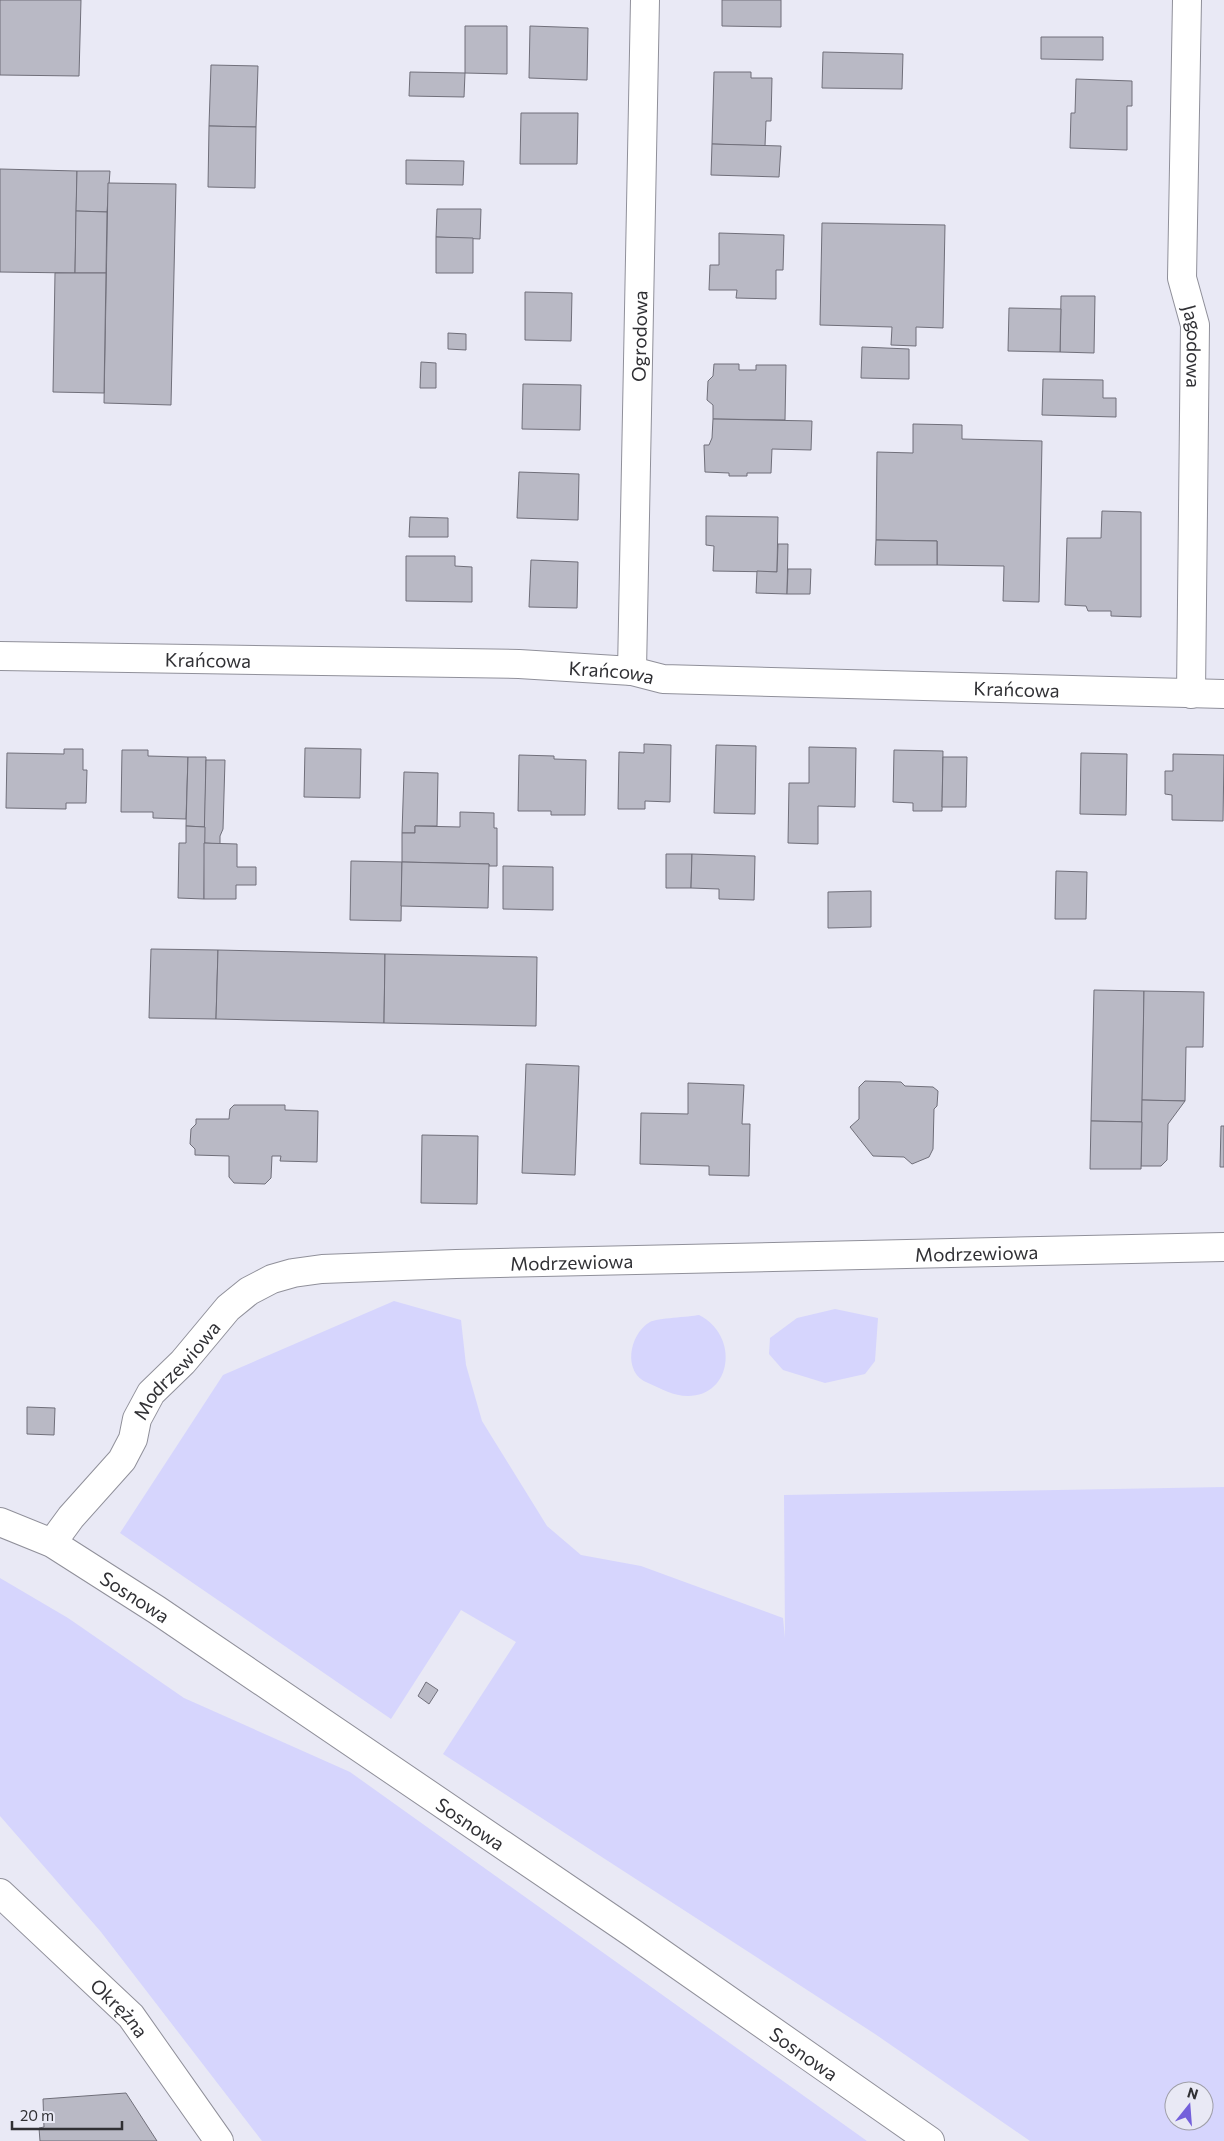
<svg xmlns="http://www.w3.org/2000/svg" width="1224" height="2141" viewBox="0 0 1224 2141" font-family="Commissioner,sans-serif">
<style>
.green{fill:#d6d5fd;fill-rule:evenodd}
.building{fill:#b9b9c5;stroke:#706f7a}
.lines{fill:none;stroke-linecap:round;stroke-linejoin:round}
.minor-casing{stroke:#90909a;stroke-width:30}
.minor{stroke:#fff;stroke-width:28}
.labels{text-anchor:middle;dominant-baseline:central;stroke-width:4.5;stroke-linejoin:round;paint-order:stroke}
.street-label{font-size:19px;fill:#303034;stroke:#e9e9f5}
</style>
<rect width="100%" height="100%" fill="#e9e9f5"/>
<g class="green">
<path d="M394,1301L461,1320L466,1365L482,1421L547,1526L581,1555L641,1566L783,1618L785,1638L784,1495L1224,1487V2141H1030L875,2034L443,1754L516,1642L461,1610L391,1719L120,1533L223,1375ZM1174,2091H1204V2121H1174Z"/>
<path d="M835,1309L878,1318L875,1361L865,1374L825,1383L783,1370L769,1354L770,1338L797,1318Z"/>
<path d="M699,1315C740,1336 732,1396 688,1396C673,1396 662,1389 648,1383C622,1373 629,1334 650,1322C657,1318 689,1317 699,1315Z"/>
<path d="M0,1578L68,1618L184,1698L350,1772L867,2141H262L101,1932L0,1816Z"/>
</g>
<g class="building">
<path d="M0,0H81L79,76L0,75Z"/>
<path d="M722,0H781V27L722,26Z"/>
<path d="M465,26H507V74L465,73Z"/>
<path d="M530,26L588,28L587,80L529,78Z"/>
<path d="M1041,37H1103V60L1041,59Z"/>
<path d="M823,52L903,54L902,89L822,88Z"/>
<path d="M211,65L258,66L256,127L209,126Z"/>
<path d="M410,72L465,73L464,97L409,96Z"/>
<path d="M714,72H751V78H772L771,121H766L765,146L712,144Z"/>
<path d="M1076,79L1132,81V106H1127V150L1070,148L1071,113H1075Z"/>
<path d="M521,113H578L577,164H520Z"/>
<path d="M209,126L256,127L255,188L208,187Z"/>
<path d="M712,144L781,146L779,177L711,175Z"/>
<path d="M406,160L464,161L463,185L406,184Z"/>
<path d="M0,169L77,171L75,273L0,272Z"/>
<path d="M77,171H110L107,212L76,211Z"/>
<path d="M108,183L176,184L171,405L104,403Z"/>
<path d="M437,209H481L480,239L436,237Z"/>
<path d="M76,211L107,212L106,273H75Z"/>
<path d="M822,223L945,225L943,328L916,327V346L891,345L892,327L820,325Z"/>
<path d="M719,233L784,235L783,270H776V299L736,298L737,290H709L710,265H719Z"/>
<path d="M436,237L473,238V273H436Z"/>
<path d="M55,273H106L104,393L53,392Z"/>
<path d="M525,292L572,293L571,341L525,340Z"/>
<path d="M1061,296H1095L1094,353L1060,352Z"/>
<path d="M1009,308L1061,309L1060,352L1008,351Z"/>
<path d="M448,333L466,334V350L448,349Z"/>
<path d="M862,347L909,349V379L861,378Z"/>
<path d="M421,362L436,363V388H420Z"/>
<path d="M714,364H739V370H756V365H786L785,420L713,419V405L707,400L708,381L713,376Z"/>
<path d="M1043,379L1103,380V398H1116V417L1042,415Z"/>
<path d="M523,384L581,385L580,430L522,429Z"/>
<path d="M713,419L812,421L811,450L772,449L771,473H747V476H729V473L705,472L704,445H709L712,438Z"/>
<path d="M913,424L962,425V439L1042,441L1039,602L1003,601L1004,566L937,565V541L876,540L877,452L913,453Z"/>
<path d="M519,472L579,474L578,520L517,518Z"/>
<path d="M1102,511L1141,512V617L1111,616V611H1088L1086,606L1065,605L1067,538H1101Z"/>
<path d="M706,516L778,517L777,572L713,571L714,546L706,545Z"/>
<path d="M410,517L448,518V537H409Z"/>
<path d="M876,540L937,541V565H875Z"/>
<path d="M778,544H788L787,594L756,593L757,571L777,572Z"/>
<path d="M406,556H455V566L472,567V602L406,601Z"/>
<path d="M531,560L578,562L577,608L529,607Z"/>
<path d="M788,569H811L810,594H787Z"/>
<path d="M644,744L671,745L670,802L645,801V809H618L619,752L644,753Z"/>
<path d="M716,745L756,746L755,814L714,813Z"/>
<path d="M809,747L856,748L855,807L818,806V844L788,843L789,783H809Z"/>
<path d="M305,748L361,749L360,798L304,797Z"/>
<path d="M64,749H83V770H87L86,803H66V809L6,808L7,753L64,754Z"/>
<path d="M122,750H148V756L188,757L186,819L153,818V812H121Z"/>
<path d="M894,750L943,751L942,811H913V803L893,802Z"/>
<path d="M1081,753L1127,754L1126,815L1080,814Z"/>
<path d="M1173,754L1224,755L1223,821L1172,820V795L1165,794V771H1173Z"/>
<path d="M519,755L554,756V759L586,760L585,815H551V811H518Z"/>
<path d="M188,757H206L205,827L186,826Z"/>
<path d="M943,757H967L966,807H942Z"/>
<path d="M206,760H225L223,829L220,836V844L204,843Z"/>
<path d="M404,772L438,773L437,826H415V833H402Z"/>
<path d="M460,812L494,813V828H497V866H489V864L402,862V833H415V826L460,827Z"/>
<path d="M186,826L205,827L204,899L178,898L179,843H186Z"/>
<path d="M204,843L237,844V867H256V885H236V899H204Z"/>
<path d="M666,854H692L691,888H666Z"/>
<path d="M692,854L755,856L754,900L719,899V889L691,888Z"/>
<path d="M351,861L402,862L401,921L350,920Z"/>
<path d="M402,862L489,864L488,908L401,906Z"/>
<path d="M503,866L553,867V910L503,909Z"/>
<path d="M1056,871L1087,872L1086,919H1055Z"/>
<path d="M871,891V927L828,928V892Z"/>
<path d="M151,949L218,950L216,1019L149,1018Z"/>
<path d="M218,950L385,954L384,1023L216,1019Z"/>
<path d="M385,954L537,957L536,1026L384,1023Z"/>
<path d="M1094,990L1144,991L1142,1122L1091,1121Z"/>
<path d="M1144,991L1204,992L1203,1047H1186L1185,1101L1142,1100Z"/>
<path d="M526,1064L579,1066L575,1175L522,1173Z"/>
<path d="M865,1081L901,1082L905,1086L933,1087L938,1091L937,1106L934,1109L933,1149L929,1157L912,1164L904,1157L873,1156L850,1127L859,1119V1087Z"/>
<path d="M688,1083L744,1085L742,1124H750L749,1176L709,1175V1166L640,1164L641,1113L688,1114Z"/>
<path d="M1142,1100L1185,1101L1168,1124L1167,1160L1161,1166H1141Z"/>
<path d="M234,1105H285V1110L318,1111L317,1162L280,1161L281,1156H272L271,1178L265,1184L234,1183L229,1177V1156L195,1155V1149L190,1144L191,1129L196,1124V1119H229L230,1109Z"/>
<path d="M1091,1121L1142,1122L1141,1169H1090Z"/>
<path d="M1221,1126H1224V1167H1220Z"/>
<path d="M422,1135L478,1136L477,1204L421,1203Z"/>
<path d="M27,1407L55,1408L54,1435L27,1434Z"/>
<path d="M426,1682L438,1690L429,1704L418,1696Z"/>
<path d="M126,2093L157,2141H40L39,2128L44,2127L43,2099Z"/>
</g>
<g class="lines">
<g class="minor-casing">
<g id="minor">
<path id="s1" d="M1187,0L1182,278L1195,325L1191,694"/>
<path id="s2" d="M0,656L519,664L632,671L663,679L1224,694"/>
<path id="s3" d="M632,671L645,0"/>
<path id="s4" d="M0,1522L52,1543L157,1610L631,1932L930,2141"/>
<path id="s5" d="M52,1543L71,1517L122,1460L133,1439L137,1419L151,1393L183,1362L228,1308L249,1291L272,1279L293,1273L322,1269L456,1264L1224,1247"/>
<path id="s6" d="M0,1893L131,2016L219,2141"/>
</g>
</g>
<use href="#minor" class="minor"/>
</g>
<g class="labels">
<g class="street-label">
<text stroke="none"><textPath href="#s3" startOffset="335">Ogrodowa</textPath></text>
<text stroke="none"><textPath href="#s1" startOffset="348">Jagodowa</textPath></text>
<text stroke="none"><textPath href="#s2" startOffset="208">Krańcowa</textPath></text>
<text stroke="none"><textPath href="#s2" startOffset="612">Krańcowa</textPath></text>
<text stroke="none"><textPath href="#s2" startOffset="1018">Krańcowa</textPath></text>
<text stroke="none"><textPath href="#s5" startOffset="1056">Modrzewiowa</textPath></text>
<text stroke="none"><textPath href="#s5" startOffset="651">Modrzewiowa</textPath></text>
<text stroke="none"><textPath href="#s5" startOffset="216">Modrzewiowa</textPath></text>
<text stroke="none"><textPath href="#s4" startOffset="155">Sosnowa</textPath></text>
<text stroke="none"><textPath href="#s4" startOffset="560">Sosnowa</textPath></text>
<text stroke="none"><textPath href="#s6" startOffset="166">Okrężna</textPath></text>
<text stroke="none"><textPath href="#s4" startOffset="965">Sosnowa</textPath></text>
</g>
</g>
<g transform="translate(1189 2106) rotate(17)"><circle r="24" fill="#e9e9f5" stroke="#9f9fa8"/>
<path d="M0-4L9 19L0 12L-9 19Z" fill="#7460db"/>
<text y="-8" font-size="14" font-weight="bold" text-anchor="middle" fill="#303034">N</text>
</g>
<path d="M12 2121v8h110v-8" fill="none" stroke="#303034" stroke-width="2.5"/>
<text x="20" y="2121" font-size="15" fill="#303034" stroke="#e9e9f5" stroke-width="4" paint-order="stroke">20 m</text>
</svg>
